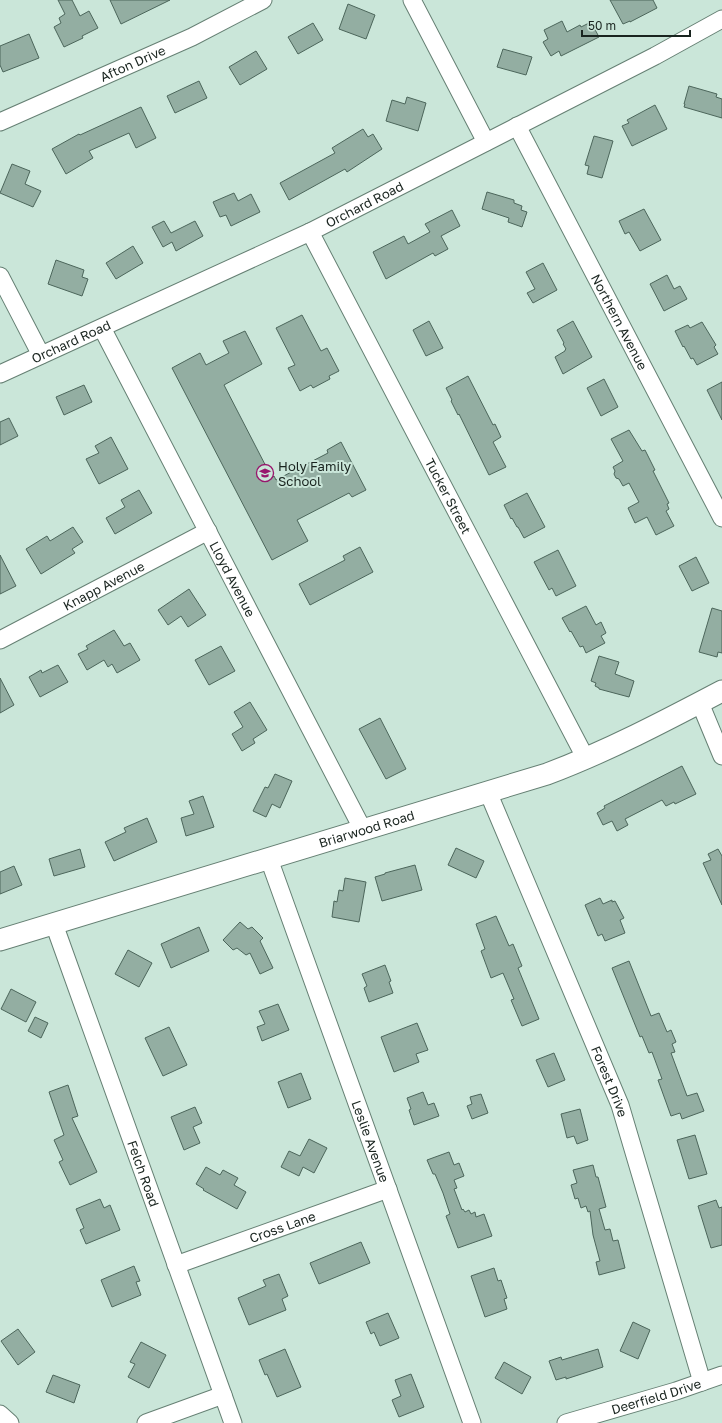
<svg xmlns="http://www.w3.org/2000/svg" width="722" height="1423" viewBox="0 0 722 1423" font-family="'Golos Text',sans-serif">
<style>
.building{fill:#93aea2;stroke:#4c665b}
.lines{fill:none;stroke-linecap:round;stroke-linejoin:round}
.minor-casing{stroke:#668074;stroke-width:19}
.tertiary-casing{stroke:#668074;stroke-width:23}
.minor{stroke:#fff;stroke-width:17}
.tertiary{stroke:#fff;stroke-width:21}
.labels{text-anchor:middle;dominant-baseline:central;stroke-width:4;stroke-linejoin:round;paint-order:stroke}
.street-label{font-size:13px;fill:#19241f;stroke:#cae6d9}
.poi-label{font-size:13px;fill:#19241f;stroke:#cae6d9;text-anchor:start}
</style>
<rect width="100%" height="100%" fill="#cae6d9"/>
<g class="building">
<path d="M58,0H72L80,16L89,11L98,28L82,36L83,38L64,47L54,27L61,23L59,18L65,14Z"/>
<path d="M110,0H170L121,24Z"/>
<path d="M610,0H653L657,8L630,22V21L623,24Z"/>
<path d="M348,4L375,15L366,39L339,29Z"/>
<path d="M562,21L567,32L580,25L581,27L591,22L599,37L561,56L559,51L551,56L543,42L548,39L544,30Z"/>
<path d="M313,23L323,40L298,54L288,37Z"/>
<path d="M29,34L39,58L3,72L0,65V46Z"/>
<path d="M503,49L532,57L526,75L497,67Z"/>
<path d="M256,51L267,69L240,85L229,67Z"/>
<path d="M199,81L207,98L175,113L167,96Z"/>
<path d="M689,86L717,94L716,97L722,99V118L684,107L685,104H684Z"/>
<path d="M407,97L426,103L418,131L386,121L392,100L405,104Z"/>
<path d="M655,105L667,129L632,146L622,126L629,123L627,120Z"/>
<path d="M141,107L156,138L136,148L129,133L89,151L93,158L66,174L52,149L79,134L80,135Z"/>
<path d="M363,129L368,137L373,134L382,149L347,172L345,169L289,200L280,183L335,153L332,148Z"/>
<path d="M594,136L613,141L602,178L587,174L589,166L585,165Z"/>
<path d="M12,164L30,171L25,184L41,191L33,207L0,193Z"/>
<path d="M487,192L514,200V203L522,206L521,210L527,212L522,227L508,222L509,218L482,209Z"/>
<path d="M234,193L238,201L251,194L260,212L231,226L226,215L220,217L213,202Z"/>
<path d="M644,209L661,240L640,251L629,232L625,234L619,221Z"/>
<path d="M452,210L460,226L441,236L448,249L435,256L433,253L386,279L373,252L404,236L408,244L430,232L425,224Z"/>
<path d="M164,221L171,233L195,221L203,236L176,251L172,242L163,247L152,227Z"/>
<path d="M133,246L143,263L116,279L106,263Z"/>
<path d="M56,260L84,270L82,277L88,279L82,296L48,284Z"/>
<path d="M543,263L557,290L533,303L527,293L535,289L526,272Z"/>
<path d="M667,275L674,289L680,286L687,299L664,311L650,284Z"/>
<path d="M302,315L321,351L327,348L339,371L329,376L330,379L313,388L311,385L300,391L288,368L295,365L276,328Z"/>
<path d="M429,321L443,348L426,356L413,330Z"/>
<path d="M573,321L592,357L563,374L555,357L565,351V350L566,349L563,344L564,343L557,330Z"/>
<path d="M702,322L716,345L714,347L718,354L697,365L693,358L691,359L684,346L683,347L675,331L688,325L690,328Z"/>
<path d="M245,331L262,364L224,385L272,478L274,476L276,480L328,453L327,450L341,442L366,490L352,497L349,493L297,520L308,541L272,560L172,368L200,353L206,365L229,353L223,341Z"/>
<path d="M468,376L493,425L495,424L501,437L493,442L506,467L489,475L459,414L458,415L451,401L452,400L446,388Z"/>
<path d="M604,379L618,407L601,416L587,388Z"/>
<path d="M722,382V420L707,390Z"/>
<path d="M84,385L92,402L64,415L56,397Z"/>
<path d="M9,418L18,436L0,445V422Z"/>
<path d="M629,430L642,451L645,450L655,470L653,471L669,503L667,504L669,509L666,511L674,526L656,535L647,517L635,523L628,508L639,502L629,483L623,486L619,479L616,478L614,474L615,471L613,467L623,461L611,439Z"/>
<path d="M111,437L128,469L99,484L86,459L99,453L95,446Z"/>
<path d="M139,490L152,513L115,534L106,518L125,507L121,500Z"/>
<path d="M527,493L545,527L524,538L518,527H517L512,518L511,519L504,505Z"/>
<path d="M73,527L83,542L72,549L75,553L41,574L26,549L47,536L50,541Z"/>
<path d="M360,547L373,572L310,605L299,584L345,560L343,556Z"/>
<path d="M558,550L576,586L556,596L552,588L549,590L534,562Z"/>
<path d="M0,555L16,586L0,594Z"/>
<path d="M696,557L709,583L692,591L679,566Z"/>
<path d="M189,589L206,615L188,627L181,616L168,625L158,610Z"/>
<path d="M586,606L596,625L601,622L606,633L601,636L605,643L586,653L583,646L580,647L571,631L570,632L562,618Z"/>
<path d="M712,608L722,611V653L718,652L717,657L699,652Z"/>
<path d="M114,630L124,646L130,643L140,660L117,673L112,664L108,667L104,660L87,670L78,654L88,649L86,646Z"/>
<path d="M221,646L235,671L209,685L195,660Z"/>
<path d="M599,656L619,662L615,674L634,681L629,697L599,689V688L595,686L596,683L591,681Z"/>
<path d="M58,665L68,682L40,697L29,677L41,670L42,673Z"/>
<path d="M0,678L14,705L0,713Z"/>
<path d="M250,702L267,730L253,739L255,743L242,751L232,734L243,727L234,712Z"/>
<path d="M380,718L406,769L386,779L359,729Z"/>
<path d="M682,766L696,794L675,804L674,802L666,806L662,800L625,819L628,825L617,831L612,821L603,825L597,813L605,808L604,806Z"/>
<path d="M275,774L292,781L280,808L272,804L266,817L253,811L265,787L268,788Z"/>
<path d="M203,796L214,827L186,836L181,818L194,814L189,801Z"/>
<path d="M147,818L157,842L114,861L105,842L126,832L124,828Z"/>
<path d="M456,848L484,861L476,878L448,865Z"/>
<path d="M80,849L85,867L54,876L49,859Z"/>
<path d="M718,849L722,856V905L703,863L711,860L708,854Z"/>
<path d="M415,865L422,890L382,901L375,877L385,874V873Z"/>
<path d="M14,866L22,885L0,894V872Z"/>
<path d="M345,878L366,882L359,922L332,917L334,901L337,902L339,890L343,891Z"/>
<path d="M600,898L603,904L612,900V902L615,901L624,918L620,920L625,933L605,941L602,934L598,936L585,905Z"/>
<path d="M496,916L509,946L513,944L522,966L518,968L539,1019L522,1026L511,1000L514,999L503,973L491,978L481,951L485,949L476,924Z"/>
<path d="M240,922L248,929L252,927L263,938L260,941L273,968L260,974L250,953L246,955L237,948L233,950L223,940Z"/>
<path d="M199,927L209,951L171,968L161,944Z"/>
<path d="M128,950L152,963L139,987L115,974Z"/>
<path d="M629,961L651,1016L659,1013L667,1032L671,1030L676,1042L672,1044L675,1052L671,1053L687,1096L697,1093L704,1111L682,1119L680,1113L671,1116L658,1080L662,1079L652,1052L649,1053L642,1036L640,1037L612,968Z"/>
<path d="M385,965L391,981L389,982L393,993L369,1002L364,988L367,986L362,974Z"/>
<path d="M11,989L36,1002L26,1022L1,1009Z"/>
<path d="M278,1004L289,1030L262,1041L257,1027L265,1024L259,1011Z"/>
<path d="M35,1017L48,1023L41,1038L28,1031Z"/>
<path d="M417,1023L428,1050L416,1054L419,1062L394,1072L381,1037Z"/>
<path d="M169,1027L187,1065L163,1076L145,1038Z"/>
<path d="M554,1053L565,1080L548,1087L536,1060Z"/>
<path d="M301,1073L311,1099L288,1108L278,1082Z"/>
<path d="M68,1085L78,1116L72,1118L97,1172L70,1185L59,1162L63,1160L54,1140L64,1135L49,1092Z"/>
<path d="M423,1092L428,1105L434,1103L439,1116L414,1125L409,1110L411,1109L407,1098Z"/>
<path d="M481,1094L488,1113L472,1119L467,1106L472,1104L470,1097Z"/>
<path d="M195,1107L202,1123L193,1127L200,1143L184,1150L171,1117Z"/>
<path d="M580,1109L588,1140L577,1144L574,1136L567,1138L561,1114Z"/>
<path d="M695,1135L707,1174L689,1179L677,1140Z"/>
<path d="M309,1139L327,1148L314,1173L303,1167L299,1176L281,1167L289,1151L300,1156Z"/>
<path d="M449,1152L454,1165L459,1163L464,1176L454,1180L457,1188L454,1189L462,1210L463,1209L465,1212L469,1210L471,1214L475,1212L476,1217L484,1214L492,1236L458,1248L446,1216L450,1214L443,1193L435,1174H433L427,1160Z"/>
<path d="M593,1165L596,1177H598L606,1207L599,1209L605,1230L610,1229L613,1241L618,1240L625,1268L599,1275L596,1262L600,1261L593,1235L590,1211L588,1212L586,1206L581,1208L578,1198L575,1199L571,1185L577,1183L573,1170Z"/>
<path d="M206,1167L220,1175L223,1170L238,1178L234,1185L246,1192L237,1209L203,1190L204,1189L196,1184Z"/>
<path d="M100,1199L104,1208L110,1205L120,1230L86,1244L80,1230L84,1228L76,1209Z"/>
<path d="M716,1200L719,1208L722,1207V1245L711,1248L698,1206Z"/>
<path d="M361,1242L370,1263L319,1284L310,1263Z"/>
<path d="M134,1266L140,1281L136,1282L141,1295L112,1307L101,1280Z"/>
<path d="M494,1268L498,1281L501,1280L507,1298L504,1299L507,1309L485,1317L471,1276Z"/>
<path d="M279,1274L288,1296L282,1299L286,1310L249,1325L238,1298L266,1286L263,1280Z"/>
<path d="M388,1313L399,1338L380,1346L374,1332L371,1334L366,1322Z"/>
<path d="M633,1322L650,1330L638,1359L620,1351Z"/>
<path d="M18,1329L35,1352L18,1365L1,1341Z"/>
<path d="M141,1342L166,1355L149,1388L128,1377L135,1364L130,1362Z"/>
<path d="M285,1349L301,1387L277,1397L267,1374L265,1375L259,1360Z"/>
<path d="M598,1349L603,1367L566,1379V1377L556,1380L549,1361L561,1357L562,1360Z"/>
<path d="M504,1362L531,1377L522,1394L495,1378Z"/>
<path d="M411,1374L424,1407L399,1417L392,1400L401,1396L395,1380Z"/>
<path d="M53,1375L80,1385L74,1403L46,1392Z"/>
</g>
<g class="lines">
<g class="minor-casing">
<g id="minor">
<path d="M412,0L486,142"/>
<path id="s1" d="M0,122L192,37L263,0"/>
<path id="s2" d="M517,126L722,518"/>
<path id="s3" d="M310,232L586,759"/>
<path d="M0,276L41,355"/>
<path id="s4" d="M102,328L363,830"/>
<path id="s5" d="M0,374L310,232L655,56L722,19"/>
<path id="s6" d="M0,640L208,531"/>
<path d="M700,703L722,756"/>
<path id="s7" d="M488,792L620,1105L702,1382"/>
<path id="s8" d="M269,859L472,1423"/>
<path id="s9" d="M54,924L233,1423"/>
<path id="s10" d="M176,1265L388,1189"/>
<path d="M0,1414L10,1423"/>
<path d="M146,1423L223,1395"/>
<path id="s11" d="M566,1423L676,1391L722,1375"/>
</g>
</g>
<g class="tertiary-casing">
<g id="tertiary">
<path id="s12" d="M0,940L547,774C608,751 665,721 722,691"/>
</g>
</g>
<use href="#minor" class="minor"/>
<use href="#tertiary" class="tertiary"/>
</g>
<defs>
<g id="school-ring" transform="scale(0.9)"><circle r="9.5" fill="#cae6d9" stroke="#98166d" stroke-width="1.5"/><path d="M0-5L7-2L0 1L-7-2ZM-4 1L0 2.5L4 1V4Q0 6-4 4Z" fill="#98166d"/></g>
</defs>
<g fill-rule="evenodd">
<use href="#school-ring" x="265" y="473"/>
</g>
<g class="labels">
<g class="street-label">
<text stroke="none"><textPath href="#s1" startOffset="145">Afton Drive</textPath></text>
<text stroke="none"><textPath href="#s5" startOffset="402">Orchard Road</textPath></text>
<text stroke="none"><textPath href="#s2" startOffset="221">Northern Avenue</textPath></text>
<text stroke="none"><textPath href="#s5" startOffset="78">Orchard Road</textPath></text>
<text stroke="none"><textPath href="#s3" startOffset="298">Tucker Street</textPath></text>
<text stroke="none"><textPath href="#s4" startOffset="283">Lloyd Avenue</textPath></text>
<text stroke="none"><textPath href="#s6" startOffset="117">Knapp Avenue</textPath></text>
<text stroke="none"><textPath href="#s12" startOffset="383">Briarwood Road</textPath></text>
<text stroke="none"><textPath href="#s7" startOffset="314">Forest Drive</textPath></text>
<text stroke="none"><textPath href="#s8" startOffset="300">Leslie Avenue</textPath></text>
<text stroke="none"><textPath href="#s9" startOffset="265">Felch Road</textPath></text>
<text stroke="none"><textPath href="#s10" startOffset="113">Cross Lane</textPath></text>
<text stroke="none"><textPath href="#s11" startOffset="94">Deerfield Drive</textPath></text>
</g>
<g class="poi-label">
<text x="278" y="466">Holy Family<tspan x="278" dy="15">School</tspan></text>
</g>
</g>
<path d="M582 30v6h108v-6" fill="none" stroke="#19241f" stroke-width="2"/>
<text x="588" y="30" font-size="12" fill="#19241f" stroke="#cae6d9" stroke-width="3" paint-order="stroke">50 m</text>
</svg>
